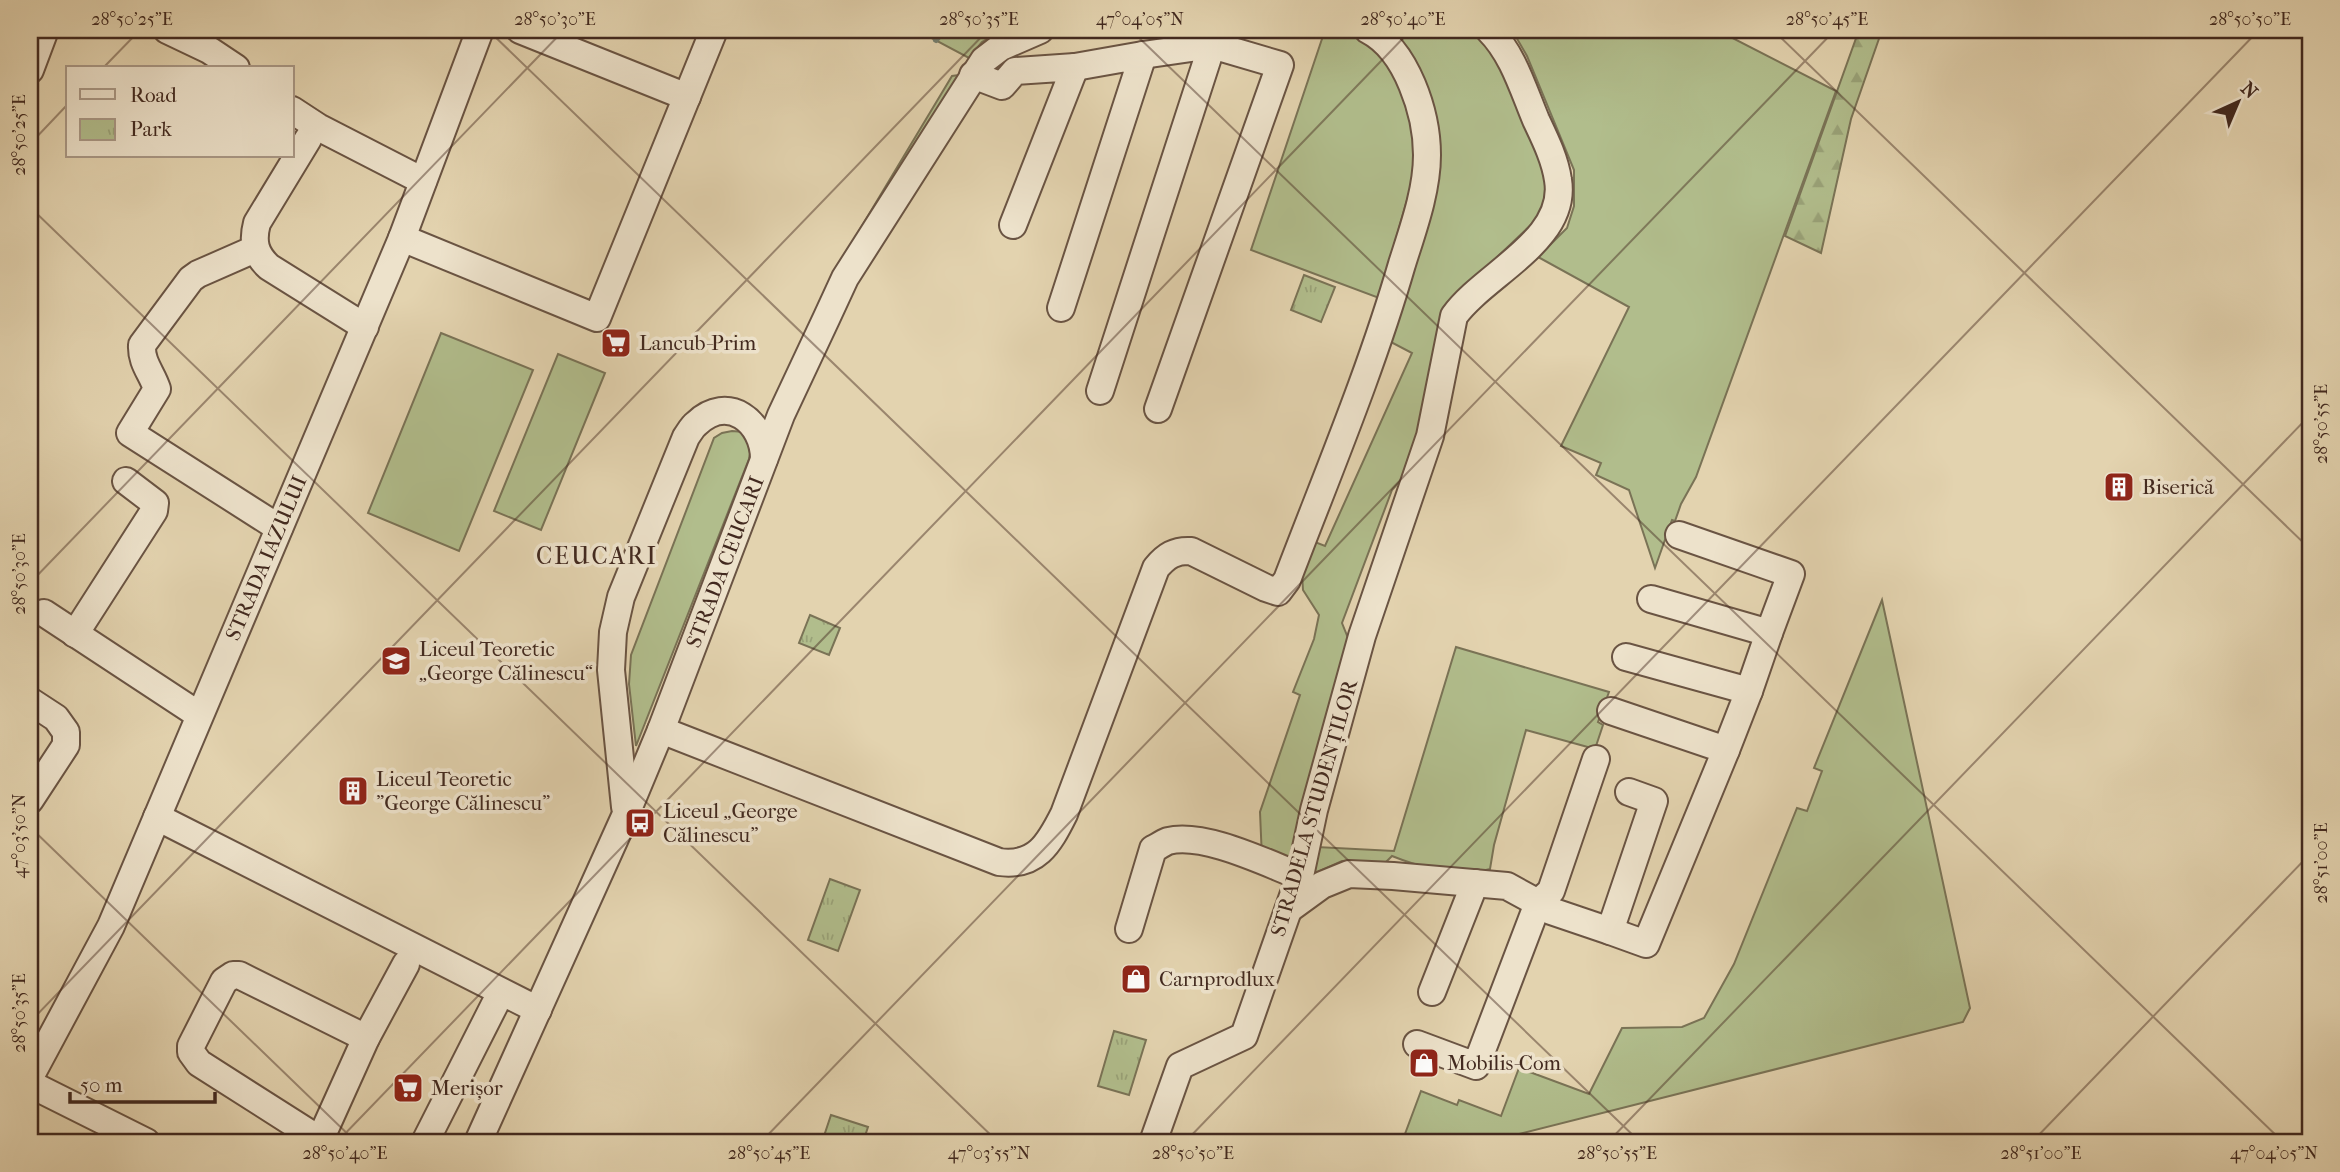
<svg xmlns="http://www.w3.org/2000/svg" width="2340" height="1172" viewBox="0 0 2340 1172" font-family="'IM FELL French Canon',serif">
<style>
.green{fill:#b1bd8c;stroke:#7a7356;stroke-width:2}
.forest{fill:url(#forest-firs);stroke:#7a7356;stroke-width:2}
.park{fill:url(#park-tufts);stroke:#7a7356;stroke-width:2}
.lines{fill:none;stroke-linecap:round;stroke-linejoin:round}
.stream{stroke:#747f6f;stroke-width:6}
.minor-casing{stroke:#6a5443;stroke-width:30}
.minor{stroke:#ede2cb;stroke-width:26}
.ticks{fill:none;stroke:#42291f;stroke-width:2;stroke-opacity:0.45}
.labels{text-anchor:middle;dominant-baseline:central;stroke-width:7;stroke-linejoin:round;paint-order:stroke}
.poi-label{font-size:21px;fill:#42291f;stroke:#ede2cb;text-anchor:start}
.street-label{font-size:21px;fill:#42291f;stroke:#ede2cb}
.quarter-label{font-size:24px;letter-spacing:2px;fill:#42291f;stroke:#ede2cb}
.neatline{fill:none;stroke:#42291f;stroke-width:2.5}
.ticks-label{font-size:18px;text-anchor:middle;fill:#42291f}
</style>
<defs>
<pattern id="forest-firs" width="22" height="20" patternUnits="userSpaceOnUse" patternTransform="scale(1.75)"><rect width="22" height="20" fill="#b1bd8c"/><path d="M5 1l3.5 6h-7zM16 11l3.5 6h-7z" fill="#99a278"/></pattern>
<pattern id="park-tufts" width="24" height="20" patternUnits="userSpaceOnUse" patternTransform="scale(1.75)"><rect width="24" height="20" fill="#b1bd8c"/><path d="M3 7l-1-3M5 7V3M7 7l1-3M15 17l-1-3M17 17v-4M19 17l1-3" fill="none" stroke="#99a278"/></pattern>
</defs>
<rect width="100%" height="100%" fill="#e3d3af"/>
<filter id="stains"><feTurbulence type="fractalNoise" baseFrequency=".00286" numOctaves="4"/><feColorMatrix values="0 0 0 0 .2 0 0 0 0 .09 0 0 0 0 .02 0 0 0 .5 -.17"/></filter>
<radialGradient id="worn" r=".72"><stop offset=".6" stop-color="#630" stop-opacity="0"/><stop offset="1" stop-color="#630" stop-opacity=".3"/></radialGradient>
<g class="green">
<path d="M920,30H1002L982,42L969,58L920,32Z"/>
<path d="M1325,30H1348L1356,32L1377,49L1399,84L1413,132V179L1379,298L1251,250Z"/>
<path d="M1412,30H1462L1483,40L1499,57L1551,178L1548,199L1535,221L1452,300L1411,469L1392,490L1342,623L1350,643L1298,861L1262,859L1260,812L1300,695L1293,692L1314,639L1319,615L1303,590L1302,574L1310,540L1325,546L1412,353L1387,340L1428,212L1399,42Z"/>
<path d="M1512,30H1717L1836,91L1696,477L1681,504L1675,521L1672,520L1655,568L1629,490L1596,475L1601,463L1561,446L1629,307L1538,257L1567,228L1574,206V170L1527,56Z"/>
<path d="M959,75L850,254L848,249L952,76Z"/>
<path d="M441,333L533,370L459,551L368,513Z"/>
<path d="M558,354L605,373L541,530L494,511Z"/>
<path d="M732,431L744,432L752,444L749,459L636,746L629,684L631,655L714,438L722,433Z"/>
<path d="M1882,600L1970,1008L1963,1022L1487,1142H1402L1421,1091L1457,1105L1459,1100L1501,1116L1519,1068L1589,1094L1622,1028L1682,1027L1704,1018L1734,964L1797,808L1807,811L1822,771L1814,768Z"/>
<path d="M1456,647L1609,692L1598,722L1603,725L1595,749L1526,730L1494,845L1490,869C1459,878 1422,868 1392,856L1383,865L1342,861L1311,875L1317,847L1394,851Z"/>
</g>
<path class="forest" d="M1859,30H1882L1851,119L1821,253L1785,236Z"/>
<g class="park">
<path d="M1304,275L1335,287L1321,322L1291,310Z"/>
<path d="M810,615L840,628L829,655L799,643Z"/>
<path d="M830,879L860,890L838,951L808,940Z"/>
<path d="M1114,1031L1146,1040L1129,1095L1098,1086Z"/>
<path d="M831,1115L868,1127L863,1142H822Z"/>
</g>
<g class="lines">
<path class="stream" d="M936,40L944,30"/>
<g class="minor-casing">
<g id="minor">
<path d="M167,30L209,50L236,68"/>
<path d="M520,30L687,97"/>
<path d="M30,70L45,30"/>
<path d="M973,75L1002,86L1015,71L1075,67L1013,225"/>
<path d="M292,110L318,127L423,181"/>
<path d="M308,139L257,223C252,242 255,254 269,267L365,327"/>
<path d="M402,238L597,318L714,30"/>
<path d="M255,249L198,274L191,279L142,345C141,363 152,373 157,389L130,433L279,528"/>
<path d="M1061,308L1143,55L1075,67"/>
<path d="M1100,391L1212,45L1143,55"/>
<path d="M1158,409L1280,65L1212,45"/>
<path d="M1679,535L1791,574L1769,633"/>
<path d="M1651,599L1769,633L1749,691"/>
<path d="M44,613L199,715"/>
<path d="M75,634L154,511L155,503L126,481"/>
<path d="M1626,657L1749,691L1726,750"/>
<path d="M30,701L56,718L66,732V745L30,800"/>
<path d="M661,730L999,862C1036,867 1049,844 1064,814L1156,568C1166,556 1175,550 1191,551L1266,588L1278,592L1287,580C1327,475 1371,371 1402,264C1413,229 1427,191 1427,155C1427,114 1407,50 1368,30"/>
<path d="M1596,759L1551,891L1538,903L1551,911L1610,931L1654,801L1629,792"/>
<path d="M625,807L611,670L613,632L621,597L686,437C689,433 692,427 696,424C728,393 764,422 764,459"/>
<path d="M157,817L538,1010"/>
<path d="M1289,909L1322,885L1349,874L1393,876L1507,886L1538,903L1476,1066L1417,1044"/>
<path d="M1129,929L1153,849C1157,847 1163,843 1168,841C1204,832 1266,863 1300,876"/>
<path d="M1610,931L1646,944L1726,750L1611,711"/>
<path d="M1432,992L1475,883"/>
<path d="M30,1077L111,926L402,238L480,30"/>
<path d="M30,1084L146,1142"/>
<path d="M320,1140L366,1038L406,964"/>
<path d="M323,1142L199,1063L191,1052V1046L224,981L233,975H239L366,1038"/>
<path d="M425,1142L495,1004"/>
<path d="M478,1142L626,814L661,730L781,415L827,317L845,278L984,60L1001,47L1040,30"/>
<path d="M1153,1142L1180,1066L1244,1036L1300,876L1314,810L1362,636L1430,436L1454,316C1484,274 1568,240 1558,180C1555,159 1545,139 1536,120C1523,89 1513,54 1489,30"/>
</g>
</g>
<use href="#minor" class="minor"/>
</g>
<path class="ticks" d="M488,30L1640,1142M1131,30L2283,1142M1773,30L2310,549M103,68L140,30M30,144L68,104M30,207L998,1142M30,583L564,30M30,827L356,1142M30,1022L988,30M337,1142L1411,30M761,1142L1835,30M1185,1142L2259,30M1608,1142L2310,415M2032,1142L2310,854"/>
<defs>
<g id="supermarket-square" transform="scale(1.575)"><rect x="-9" y="-9" width="18" height="18" rx="4" fill="#8f2418" stroke="#ede2cb"/><path d="M-6-5.5h2.5l.6 2H6L4.5 2H-2.5L-4.4-4H-6ZM-1.5 3.2a1.3 1.3 0 1 0 .1 0ZM3 3.2a1.3 1.3 0 1 0 .1 0Z" fill="#fff"/></g>
<g id="building-square" transform="scale(1.575)"><rect x="-9" y="-9" width="18" height="18" rx="4" fill="#8f2418" stroke="#ede2cb"/><path d="M-4-6H4V6H1V3H-1V6H-4ZM-2.5-4.3h1.7v1.8h-1.7ZM.8-4.3h1.7v1.8H.8ZM-2.5-1h1.7V.8h-1.7ZM.8-1h1.7V.8H.8Z" fill="#fff"/></g>
<g id="school-square" transform="scale(1.575)"><rect x="-9" y="-9" width="18" height="18" rx="4" fill="#8f2418" stroke="#ede2cb"/><path d="M0-5L7-2L0 1L-7-2ZM-4 1L0 2.5L4 1V4Q0 6-4 4Z" fill="#fff"/></g>
<g id="bus-square" transform="scale(1.575)"><rect x="-9" y="-9" width="18" height="18" rx="4" fill="#8f2418" stroke="#ede2cb"/><path d="M-5-6H5V4H4V6H2V4H-2V6H-4V4H-5ZM-3.5-4V0h7V-4ZM-3.5 1.2v1.5H-2V1.2ZM2 1.2v1.5H3.5V1.2Z" fill="#fff"/></g>
<g id="shop-square" transform="scale(1.575)"><rect x="-9" y="-9" width="18" height="18" rx="4" fill="#8f2418" stroke="#ede2cb"/><path d="M-5-2.5h2.3a2.7 3.5 0 0 1 5.4 0H5L5.5 6h-11ZM-1.5-2.5h3a1.5 2.3 0 0 0-3 0Z" fill="#fff"/></g>
</defs>
<g fill-rule="evenodd">
<use href="#supermarket-square" x="616" y="343"/>
<use href="#building-square" x="2119" y="487"/>
<use href="#school-square" x="396" y="661"/>
<use href="#building-square" x="353" y="791"/>
<use href="#bus-square" x="640" y="823"/>
<use href="#shop-square" x="1136" y="979"/>
<use href="#shop-square" x="1424" y="1063"/>
<use href="#supermarket-square" x="408" y="1088"/>
</g>
<g class="labels">
<g class="poi-label">
<text x="639" y="343">Lancub-Prim</text>
<text x="2142" y="487">Biserică</text>
<text x="419" y="649">Liceul Teoretic<tspan x="419" dy="24">„George Călinescu“</tspan></text>
<text x="376" y="779">Liceul Teoretic<tspan x="376" dy="24">"George Călinescu"</tspan></text>
<text x="663" y="811">Liceul „George<tspan x="663" dy="24">Călinescu”</tspan></text>
<text x="1159" y="979">Carnprodlux</text>
<text x="1447" y="1063">Mobilis-Com</text>
<text x="431" y="1088">Merișor</text>
</g>
<g class="street-label">
<text transform="translate(266 558) rotate(-67)">STRADA IAZULUI</text>
<text transform="translate(725 562) rotate(-69)">STRADA CEUCARI</text>
<text transform="translate(1314 808) rotate(-74)">STRADELA STUDENȚILOR</text>
</g>
<g class="quarter-label">
<text x="597" y="556">CEUCARI</text>
</g>
</g>
<rect width="2340" height="1172" fill="none" stroke="#e3d3af" stroke-width="77"/>
<rect x="66" y="66" width="228" height="91" fill="#ede2cb" stroke="#a99886" stroke-width="2"/>
<rect x="80" y="89" width="35" height="10" fill="#ede2cb" stroke="#a99886" stroke-width="2"/>
<text x="130" y="102" font-size="21" fill="#42291f">Road</text>
<rect x="80" y="119" width="35" height="21" fill="url(#park-tufts)" stroke="#a99886" stroke-width="2"/>
<text x="130" y="136" font-size="21" fill="#42291f">Park</text>
<g transform="translate(2238 102) rotate(44)" stroke="#ede2cb" stroke-width="5" paint-order="stroke">
<path d="M0-5L12 26L0 18L-12 26Z" fill="#42291f"/>
<text y="-10" font-size="19" font-weight="bold" text-anchor="middle" fill="#42291f">N</text>
</g>
<path d="M70 1092v10h145v-10" fill="none" stroke="#42291f" stroke-width="3.5"/>
<text x="80" y="1092" font-size="21" fill="#42291f" stroke="#ede2cb" stroke-width="5" paint-order="stroke">50 m</text>
<rect x="38" y="38" width="2264" height="1096" class="neatline"/>
<g class="ticks-label">
<text x="132" y="25">28°50'25"E</text>
<text x="555" y="25">28°50'30"E</text>
<text x="979" y="25">28°50'35"E</text>
<text x="1140" y="25">47°04'05"N</text>
<text x="1403" y="25">28°50'40"E</text>
<text x="1827" y="25">28°50'45"E</text>
<text x="2250" y="25">28°50'50"E</text>
<text transform="translate(19 135) rotate(-90)" y="6">28°50'25"E</text>
<text transform="translate(2321 424) rotate(-90)" y="6">28°50'55"E</text>
<text transform="translate(19 574) rotate(-90)" y="6">28°50'30"E</text>
<text transform="translate(19 836) rotate(-90)" y="6">47°03'50"N</text>
<text transform="translate(2321 863) rotate(-90)" y="6">28°51'00"E</text>
<text transform="translate(19 1013) rotate(-90)" y="6">28°50'35"E</text>
<text x="345" y="1159">28°50'40"E</text>
<text x="769" y="1159">28°50'45"E</text>
<text x="989" y="1159">47°03'55"N</text>
<text x="1193" y="1159">28°50'50"E</text>
<text x="1617" y="1159">28°50'55"E</text>
<text x="2041" y="1159">28°51'00"E</text>
<text x="2274" y="1159">47°04'05"N</text>
</g>
<rect width="100%" height="100%" filter="url(#stains)"/>
<rect width="100%" height="100%" fill="url(#worn)"/>
</svg>
